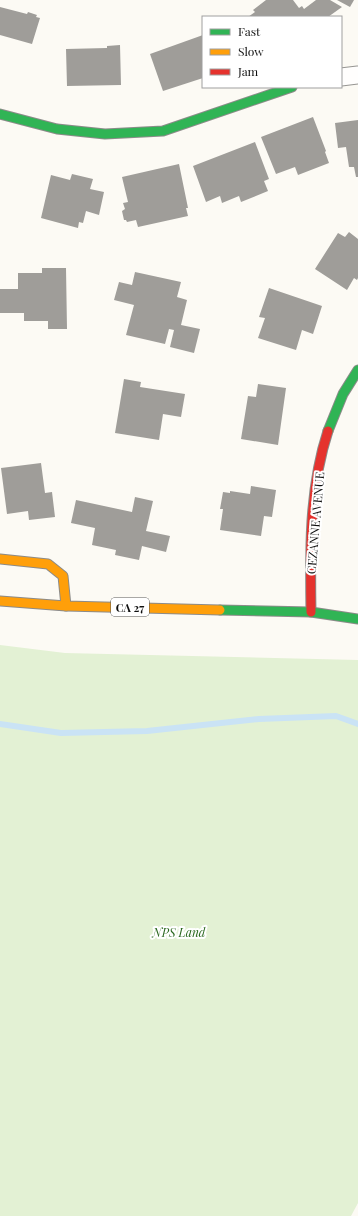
<svg xmlns="http://www.w3.org/2000/svg" width="358" height="1216" viewBox="0 0 358 1216" font-family="'Playfair Display',serif">
<style>
.green{fill:#e3f1d4}
.lines{fill:none;stroke-linecap:round;stroke-linejoin:round}
.stream{stroke:#cae3f5;stroke-width:6}
.building{fill:#9f9d99}
.street-casing{stroke:#969592;stroke-width:19}
.fast-casing{stroke:#8c8b89;stroke-width:11}
.slow-casing{stroke:#8c8b89;stroke-width:11}
.jam-casing{stroke:#8c8b89;stroke-width:11}
.street{stroke:#fffefd;stroke-width:17}
.fast{stroke:#30b455;stroke-width:9}
.slow{stroke:#ff9f0a;stroke-width:9}
.jam{stroke:#e5322d;stroke-width:9}
.labels{text-anchor:middle;dominant-baseline:central;stroke-width:4;stroke-linejoin:round;paint-order:stroke}
.shield{fill:#fff;stroke:#575757;stroke-width:1}
.shield-label{font-size:11px;font-weight:bold;fill:#0f0f0f}
.street-label{font-size:12px;fill:#0f0f0f;stroke:#fff}
.park-label{font-size:12px;font-style:italic;fill:#29671e;stroke:#fff}
</style>
<rect width="100%" height="100%" fill="#fcfaf4"/>
<path class="green" d="M0,645L65,653L358,660V1203L351,1216H0Z"/>
<g class="lines">
<path class="stream" d="M0,724L61,733L147,731L259,719L336,716L358,724"/>
</g>
<g class="building">
<path d="M266,0H293L299,8L302,6L304,9L316,0H330L342,7L328,17H248L255,12L253,10Z"/>
<path d="M337,0H354L350,7Z"/>
<path d="M0,7L27,14L28,12L37,15L36,17L40,18L32,44L0,35Z"/>
<path d="M203,35V78L163,91L150,54Z"/>
<path d="M120,45L121,85L67,86L66,49L107,48V46Z"/>
<path d="M313,117L326,151L325,152L329,163L298,175L295,167L276,174L261,137Z"/>
<path d="M358,120V177H356L354,167H349L346,147L338,148L335,123Z"/>
<path d="M255,142L269,179L264,181L268,191L241,202L239,196L222,203L220,196L206,202L193,166Z"/>
<path d="M179,164L188,208H186L188,216L138,227L136,220L127,222L126,220H124L122,211L125,209L123,203L128,202L122,177Z"/>
<path d="M72,174L93,179L90,189L104,192L99,215L86,211L83,223L79,222L78,228L41,218L51,175L70,180Z"/>
<path d="M349,232L358,239V278L357,280L354,278L347,290L315,269L338,233L345,237Z"/>
<path d="M42,268H66L67,329H48V321H24V313H0V289H18V273H42Z"/>
<path d="M135,272L181,282L177,297L187,300L181,325L200,329L194,353L170,347L174,330L169,329L165,344L126,335L134,305L114,300L119,282L132,285Z"/>
<path d="M269,288L322,306L313,334L302,330L296,350L258,338L265,318L259,317Z"/>
<path d="M124,379L141,382L140,387L185,394L181,417L163,414L159,440L115,433Z"/>
<path d="M258,384L286,388L278,445L241,439L248,396L256,397Z"/>
<path d="M41,463L45,493L52,492L55,517L29,520L28,511L7,514L1,468Z"/>
<path d="M251,486L276,490L272,517L264,516L261,536L220,530L223,509H220L223,492L230,493V491L250,494Z"/>
<path d="M135,497L153,501L146,531L170,536L166,552L142,546L139,560L115,555L116,550L92,545L95,528L71,523L76,500L132,512Z"/>
</g>
<g class="lines">
<g class="street-casing">
<path id="street" d="M341,77L358,75"/>
</g>
<g class="fast-casing">
<g id="fast">
<path d="M0,114L57,129L105,134L163,131L292,87"/>
<path d="M328,431L343,394L358,370"/>
<path d="M220,610L311,612L358,619"/>
</g>
</g>
<g class="slow-casing">
<g id="slow">
<path d="M0,559L48,564L63,576L66,606"/>
<path d="M0,601L66,606L220,610"/>
</g>
</g>
<g class="jam-casing">
<path id="jam" d="M311,612C310,552 309,489 328,431"/>
</g>
<use href="#street" class="street"/>
<use href="#fast" class="fast"/>
<use href="#slow" class="slow"/>
<use href="#jam" class="jam"/>
</g>
<g class="labels">
<rect class="shield" x="111" y="598" width="38" height="18" rx="3"/>
<g class="shield-label">
<text x="130" y="607">CA 27</text>
</g>
<g class="street-label">
<text transform="translate(315 523) rotate(-85)">CEZANNE AVENUE</text>
</g>
<g class="park-label">
<text x="179" y="932">NPS Land</text>
</g>
</g>
<rect x="202" y="16" width="140" height="72" fill="#ffffff" stroke="#9f9f9f"/>
<rect x="210" y="29" width="20" height="6" fill="#30b455" stroke="#9f9f9f"/>
<text x="238" y="36" font-size="12" fill="#0f0f0f">Fast</text>
<rect x="210" y="49" width="20" height="6" fill="#ff9f0a" stroke="#9f9f9f"/>
<text x="238" y="56" font-size="12" fill="#0f0f0f">Slow</text>
<rect x="210" y="69" width="20" height="6" fill="#e5322d" stroke="#9f9f9f"/>
<text x="238" y="76" font-size="12" fill="#0f0f0f">Jam</text>
</svg>
